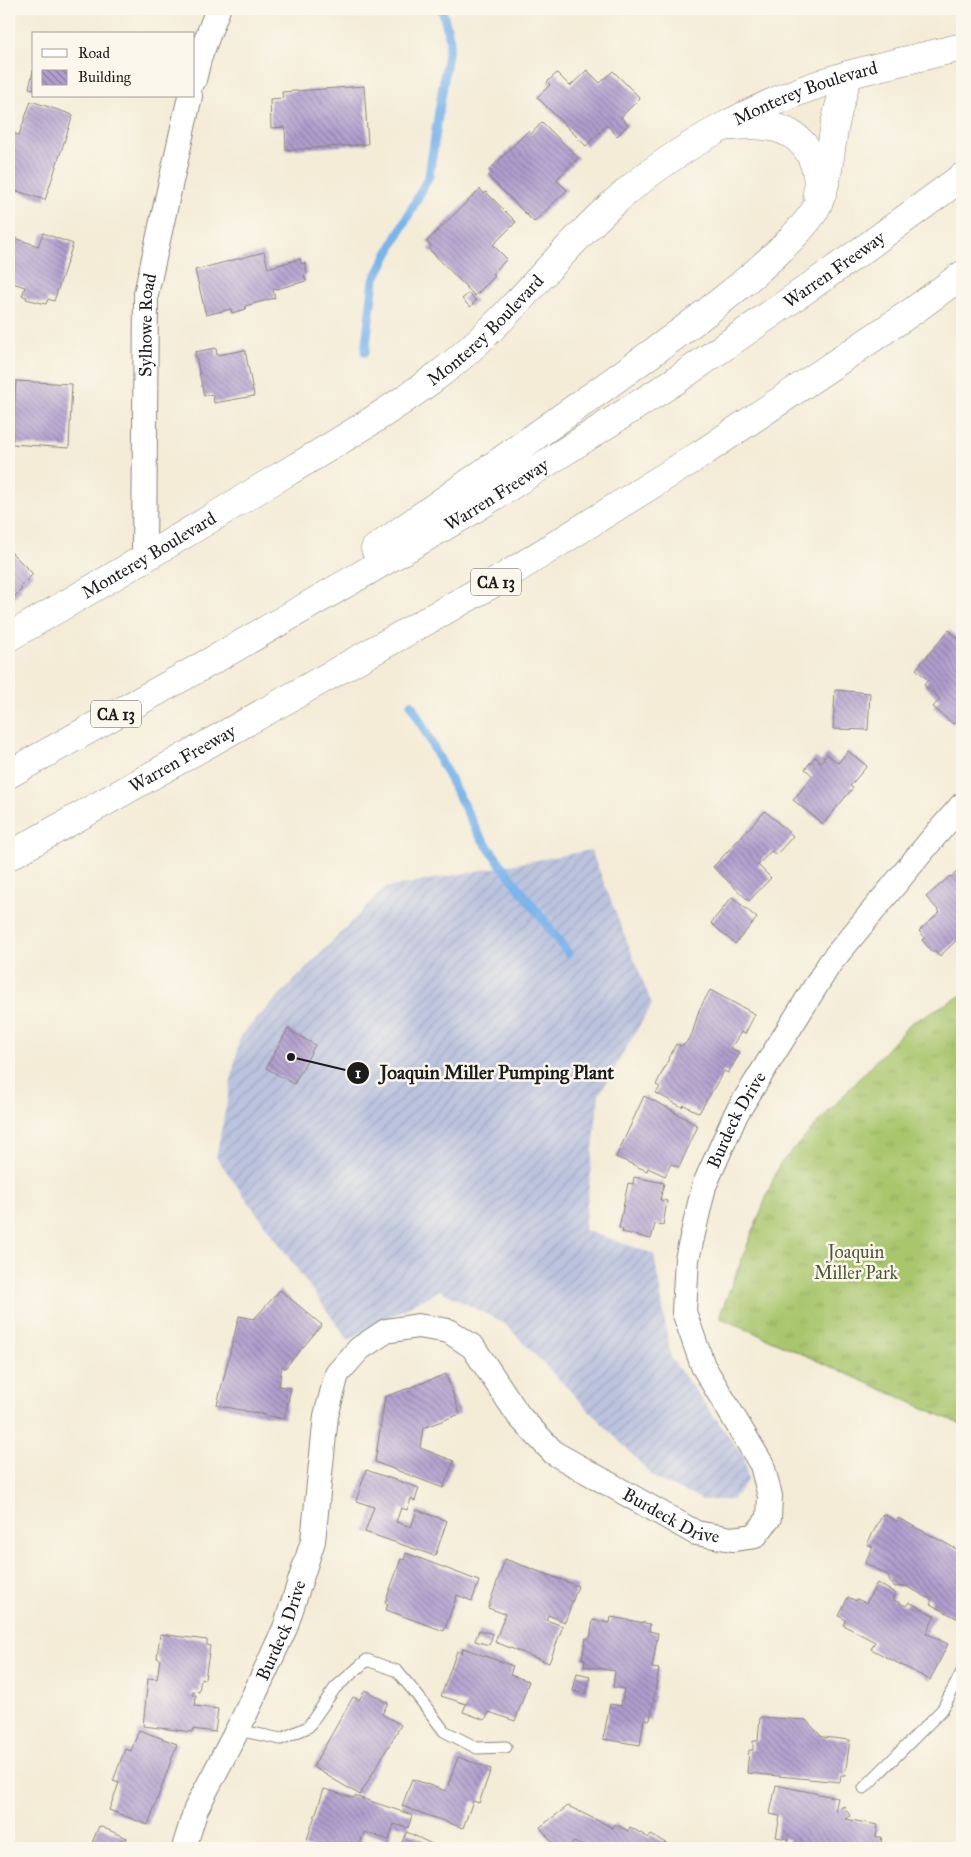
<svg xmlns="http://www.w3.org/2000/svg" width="971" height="1857" viewBox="0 0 971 1857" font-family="'IM FELL Great Primer',serif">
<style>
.industrial{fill:url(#industrial-furrows)}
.grass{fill:url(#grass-tufts);stroke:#627144}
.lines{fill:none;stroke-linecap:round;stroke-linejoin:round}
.stream{stroke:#79b4eb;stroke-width:9}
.building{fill:url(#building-back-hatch)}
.lane-casing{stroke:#88847a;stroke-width:13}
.street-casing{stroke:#88847a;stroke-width:26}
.secondary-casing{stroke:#88847a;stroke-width:29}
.highway-casing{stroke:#88847a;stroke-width:29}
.lane{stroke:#fff;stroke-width:11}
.street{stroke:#fff;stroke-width:24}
.secondary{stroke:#fff;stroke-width:28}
.highway{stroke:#fff;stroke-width:28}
.labels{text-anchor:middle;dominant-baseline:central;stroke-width:5;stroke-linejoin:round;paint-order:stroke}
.shield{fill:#fbf7ec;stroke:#5f5e5a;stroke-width:1}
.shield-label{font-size:16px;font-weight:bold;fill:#1c1c1c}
.street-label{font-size:18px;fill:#1c1c1c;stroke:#fbf7ec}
.park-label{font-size:18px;fill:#4d5838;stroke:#fbf7ec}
.leader{fill:none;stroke:#1c1c1c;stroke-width:2}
.callout-dot{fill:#1c1c1c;stroke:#fbf7ec;stroke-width:2}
.mark-label{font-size:15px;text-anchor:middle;font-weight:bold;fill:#fff}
.callout-label{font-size:19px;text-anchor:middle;font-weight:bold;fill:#1c1c1c;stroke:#fbf7ec;stroke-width:5;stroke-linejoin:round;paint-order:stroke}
</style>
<defs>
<pattern id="industrial-furrows" width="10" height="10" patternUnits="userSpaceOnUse" patternTransform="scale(1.25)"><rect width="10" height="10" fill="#bbc3de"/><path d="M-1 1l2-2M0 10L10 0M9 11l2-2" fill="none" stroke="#a0a7be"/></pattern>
<pattern id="grass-tufts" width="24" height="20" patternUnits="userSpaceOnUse" patternTransform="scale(1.25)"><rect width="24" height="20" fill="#a9c66d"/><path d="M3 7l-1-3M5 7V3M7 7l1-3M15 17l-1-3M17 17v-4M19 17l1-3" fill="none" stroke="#91aa5e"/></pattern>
<pattern id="building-back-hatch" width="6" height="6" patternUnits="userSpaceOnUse" patternTransform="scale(1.25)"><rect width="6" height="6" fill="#b09dce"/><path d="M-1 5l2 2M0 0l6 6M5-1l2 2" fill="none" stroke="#8e7fa6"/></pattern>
</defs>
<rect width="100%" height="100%" fill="#fbf7ec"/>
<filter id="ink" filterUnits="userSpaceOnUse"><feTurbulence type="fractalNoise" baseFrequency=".02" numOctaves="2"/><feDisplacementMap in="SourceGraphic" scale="10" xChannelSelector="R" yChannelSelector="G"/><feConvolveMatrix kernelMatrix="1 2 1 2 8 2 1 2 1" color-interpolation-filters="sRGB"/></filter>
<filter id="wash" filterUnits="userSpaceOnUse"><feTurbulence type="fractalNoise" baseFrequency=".0096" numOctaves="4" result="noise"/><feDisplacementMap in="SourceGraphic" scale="20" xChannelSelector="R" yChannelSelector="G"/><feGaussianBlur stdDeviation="1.12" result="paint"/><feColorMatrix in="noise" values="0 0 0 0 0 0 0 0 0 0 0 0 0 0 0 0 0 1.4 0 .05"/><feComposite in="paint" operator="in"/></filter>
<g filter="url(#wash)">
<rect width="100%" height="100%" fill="#f4ecd7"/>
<path class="industrial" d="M591,850L652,1004L599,1095L584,1230L654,1254L671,1358L744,1457L748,1480L732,1500H703L656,1479L504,1323L439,1290L348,1340L216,1157L240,1036L385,888Z"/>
<path class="grass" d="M962,995V1425L719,1317L779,1165L911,1023Z"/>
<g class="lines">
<g class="stream">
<path d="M365,352L374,280L429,176L450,40L442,9"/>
<path d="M411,704L479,835L568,953"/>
</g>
</g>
<g id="blocks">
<g class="building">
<path d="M587,70L600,83L613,71L640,98L621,117L628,125L617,136L607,125L586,146L537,97L550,85L547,82L557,73L570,86Z"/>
<path d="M33,71H34V89L29,88Z"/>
<path d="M364,86L368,144L286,150L285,127L271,128L270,99L283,98L282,92Z"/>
<path d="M31,101L73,115L45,200L17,191L13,204L9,203V132L19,135Z"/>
<path d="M542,122L578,158L556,180L567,190L534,222L488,176L492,173L489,170L528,131L531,134Z"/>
<path d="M480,189L484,194L486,192L516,222L493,245L507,259L492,274L495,276L475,296L429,249L431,246L427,241Z"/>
<path d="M43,233L73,244L54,301L48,299L46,304L26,299L27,297L22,296L25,287L9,282V236L38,246Z"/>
<path d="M264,252L268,268L300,259L301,264L305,263L307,274L304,275L306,281L273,290L275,298L245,306L246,309L232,313L231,309L206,315L195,270Z"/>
<path d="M469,293L476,301L470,307L462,299Z"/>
<path d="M216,348L217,355L245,350L254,396L214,403L213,394L204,396L195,352Z"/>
<path d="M16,381L72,384L69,448L12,444Z"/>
<path d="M9,550L33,574L20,587L22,589L9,602Z"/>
<path d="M949,630L962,642V716L953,724L933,707L940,699L924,685L928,680L916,669Z"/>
<path d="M835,690L870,693L868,730L833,729Z"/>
<path d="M848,751L867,766L850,786L853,788L823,824L793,800L813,776L805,769L815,757L821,762L827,754L838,763Z"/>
<path d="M765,811L793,836L776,855L771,851L758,865L771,878L749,901L713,867Z"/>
<path d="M957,872L962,878V947L957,940L940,956L935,950L932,952L922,940L925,938L919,931L940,912L926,897L950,876L951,877Z"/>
<path d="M732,897L757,918L735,944L711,923Z"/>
<path d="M710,990L755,1014L745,1034L741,1032L731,1048L740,1053L728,1073L724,1071L699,1113L684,1105L682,1107L656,1093L660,1087L656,1085L676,1044L680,1046L685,1044L692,1034L699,1010Z"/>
<path d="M288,1029L315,1045L294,1084L266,1068Z"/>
<path d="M644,1096L674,1111V1112L698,1126L679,1167L671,1164L665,1176L648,1168L647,1171L616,1157Z"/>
<path d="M634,1177L664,1183L660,1200L667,1201L663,1225L655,1224L651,1239L622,1232L623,1229L619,1228L628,1183L633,1184Z"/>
<path d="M280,1290L322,1325L285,1368L282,1366L279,1386L291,1388L284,1419L217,1405L239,1316L254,1319Z"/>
<path d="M446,1374L460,1414L423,1428L420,1448L454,1461L443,1488L375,1462L385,1397Z"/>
<path d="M366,1470L419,1488L415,1501L411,1499L407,1510L401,1508L396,1522L411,1527L417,1510L447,1521L435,1556L365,1532L374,1507L356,1501Z"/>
<path d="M883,1514L897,1521L898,1518L962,1552V1564L960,1567L962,1568V1621L930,1604L932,1600L906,1586L895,1587L890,1582L888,1575L865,1563L873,1547L867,1544Z"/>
<path d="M406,1553L479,1581L472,1601L457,1595L444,1631L386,1610L388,1604L385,1603L401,1559L404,1560Z"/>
<path d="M505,1559L578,1586L565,1622L548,1615L546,1620L563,1626L549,1663L495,1642L505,1614L488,1608Z"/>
<path d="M877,1583L895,1593L892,1599L906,1606L909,1602L935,1616L926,1633L948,1644L930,1680L871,1649L875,1642L843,1625L846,1620L839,1616L848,1597L856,1601L857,1599L866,1603Z"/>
<path d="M611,1617L650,1624L649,1631L658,1633L652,1668L659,1669L650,1720L644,1719L640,1745L603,1739L610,1704L621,1706L624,1689L613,1687L615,1671L584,1666L585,1659H582L586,1638H590L593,1620L610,1623Z"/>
<path d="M479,1630L493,1634L489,1645L475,1641Z"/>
<path d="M160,1634L207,1640V1645L210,1646L205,1679L201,1678L199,1692L193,1691L192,1695H196L195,1706L218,1709L215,1732L193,1729V1732L143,1726L148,1678L157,1679L160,1659L157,1658Z"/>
<path d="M463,1648L513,1666L510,1675L529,1681L515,1721L489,1712L485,1720L463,1712L466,1704L441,1696L457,1651L462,1653Z"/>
<path d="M577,1673L590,1676L586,1694L573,1691Z"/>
<path d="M365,1690L388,1703L382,1714L401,1725L360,1795L313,1767L353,1697L359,1700Z"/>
<path d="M760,1717L806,1720L822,1737L850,1740L845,1775H841L840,1782L747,1773L749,1750H753V1741H758Z"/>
<path d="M139,1730L177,1744L148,1825L109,1810L119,1783L113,1781L125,1749L131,1751Z"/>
<path d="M458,1757L491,1769L479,1803L473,1801L463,1828L402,1806L412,1779L446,1791Z"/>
<path d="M776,1785L838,1798L835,1811L844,1806L850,1816L845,1819L878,1825L876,1837H882L880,1848H817L789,1843L788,1839L776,1837L780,1816L770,1814Z"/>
<path d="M324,1789L353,1798L355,1796L412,1815L408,1828L394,1824L389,1840L364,1832L359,1848H304Z"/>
<path d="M568,1806L613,1828L615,1824L628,1831L630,1827L649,1838L651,1835L675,1848H587L574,1842L566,1848H556L540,1827Z"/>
<path d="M99,1826L127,1838L122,1848H90Z"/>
<path d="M407,1832L440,1848H399Z"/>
</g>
</g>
</g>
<g filter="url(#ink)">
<use href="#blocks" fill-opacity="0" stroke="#88847a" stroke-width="1"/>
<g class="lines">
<g class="lane-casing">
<g id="lane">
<path d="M238,1730L281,1739L308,1727L335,1688L367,1660L397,1671L417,1695L444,1731L477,1748L506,1747"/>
<path d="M864,1788L942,1710L962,1672"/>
</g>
</g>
<g class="street-casing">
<g id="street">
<path d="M194,80L199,59L218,9"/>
<path id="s1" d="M144,559L146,294L190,96"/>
<path id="s2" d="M184,1848L196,1809L243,1719L285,1628L313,1541L326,1416L337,1374L359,1349L386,1331L418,1326L449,1331L473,1347L519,1416L554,1453L696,1533L732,1539L755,1536L769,1518L770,1496L762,1465L703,1366L684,1312L687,1259L704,1186L736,1114L830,963L933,838L962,805"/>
</g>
</g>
<g class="secondary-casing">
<g id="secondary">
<path id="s3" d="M9,637C94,588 180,538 264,486C323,451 382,417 437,376C502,328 549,262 608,208C675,146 764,99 851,74C888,64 925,56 962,47"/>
</g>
</g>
<g class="highway-casing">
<g id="highway">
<path d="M723,127C756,123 794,122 811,156C816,167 819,181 817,193"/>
<path d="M375,549C475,478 576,409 675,336C711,309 747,282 780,250C792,238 806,225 815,210C829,183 829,159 834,130C837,111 843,93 848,75"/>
<path id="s4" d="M9,774L224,654L468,513L675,381L868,246L962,177"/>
<path id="s5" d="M9,856L499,580L701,454L913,311L962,275"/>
</g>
</g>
<use href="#lane" class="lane"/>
<use href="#street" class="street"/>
<use href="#secondary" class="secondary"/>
<use href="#highway" class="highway"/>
</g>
</g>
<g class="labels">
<g class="shield">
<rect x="471" y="568.5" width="50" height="27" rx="4"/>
<rect x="91" y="700.5" width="50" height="27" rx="4"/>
</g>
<g class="shield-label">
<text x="496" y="582">CA 13</text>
<text x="116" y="714">CA 13</text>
</g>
<g class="street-label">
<text stroke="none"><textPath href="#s3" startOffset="972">Monterey Boulevard</textPath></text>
<text stroke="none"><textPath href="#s4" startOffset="968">Warren Freeway</textPath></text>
<text stroke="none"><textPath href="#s1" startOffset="234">Sylhowe Road</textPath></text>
<text stroke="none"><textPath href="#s3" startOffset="568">Monterey Boulevard</textPath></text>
<text stroke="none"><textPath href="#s4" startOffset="562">Warren Freeway</textPath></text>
<text stroke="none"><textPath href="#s3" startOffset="162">Monterey Boulevard</textPath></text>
<text stroke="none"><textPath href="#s5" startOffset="199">Warren Freeway</textPath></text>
<text stroke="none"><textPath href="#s2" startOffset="1469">Burdeck Drive</textPath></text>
<text stroke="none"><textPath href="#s2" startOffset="929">Burdeck Drive</textPath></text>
<text stroke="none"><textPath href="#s2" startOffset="239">Burdeck Drive</textPath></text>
</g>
<g class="park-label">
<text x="856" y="1252">Joaquin<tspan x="856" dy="21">Miller Park</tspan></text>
</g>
</g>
<path class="leader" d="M291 1057L358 1073"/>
<g class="callout-dot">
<circle cx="291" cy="1057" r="5"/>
<circle cx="358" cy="1073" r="12"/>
</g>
<g class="mark-label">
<text x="358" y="1078">1</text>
</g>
<g class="callout-label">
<text x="497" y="1079">Joaquin Miller Pumping Plant</text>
</g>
<rect width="971" height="1857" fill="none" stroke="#fbf7ec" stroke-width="30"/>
<rect x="32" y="32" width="162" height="65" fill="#fbf7ec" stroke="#a29f99"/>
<rect x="42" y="49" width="25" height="8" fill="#ffffff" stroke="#a29f99"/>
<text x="78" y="58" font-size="15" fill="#1c1c1c">Road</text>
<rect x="42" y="70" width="25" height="15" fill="url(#building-back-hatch)" stroke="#a29f99"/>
<text x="78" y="82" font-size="15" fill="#1c1c1c">Building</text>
</svg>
